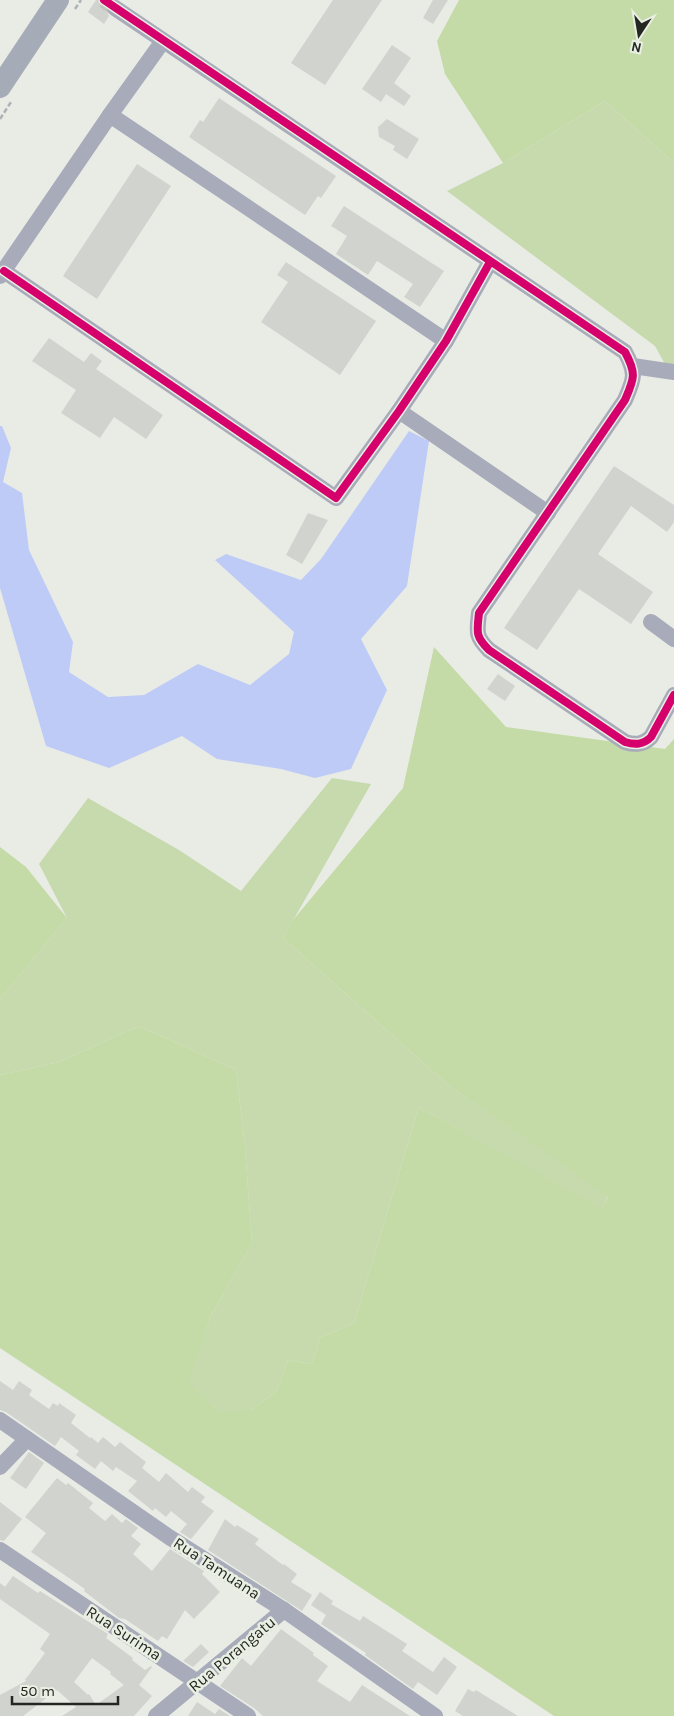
<svg xmlns="http://www.w3.org/2000/svg" width="674" height="1716" viewBox="0 0 674 1716" font-family="Karla,sans-serif">
<style>
.green{fill:#c6daad}
.forest{fill:#c4daa7}
.water{fill:#becbf7}
.building{fill:#d1d4ce;fill-rule:evenodd}
.lines{fill:none;stroke-linecap:round;stroke-linejoin:round}
.street-tunnel{stroke:#c2c4be;stroke-width:16;stroke-dasharray:16 8;stroke-linecap:butt}
.path{stroke:#aeb1b7;stroke-width:2.5;stroke-dasharray:5 2.5;stroke-linecap:butt}
.street{stroke:#a7abba;stroke-width:16}
.secondary{stroke:#a6abb8;stroke-width:22}
.cycleway-casing{stroke:#e9efe2;stroke-width:11}
.cycleway{stroke:#d6006c;stroke-width:8}
.labels{text-anchor:middle;dominant-baseline:central;stroke-width:5;stroke-linejoin:round;paint-order:stroke}
.street-label{font-size:16px;fill:#242621;stroke:#e9efe2}
</style>
<rect width="100%" height="100%" fill="#e9ece5"/>
<g class="green">
<path d="M605,101L674,163V367L666,366L655,346L447,191L503,163Z"/>
<path d="M332,778L371,784L283,938L447,1084L608,1196L602,1209L419,1107L354,1323L320,1338L312,1364L288,1360L277,1391L250,1411H218L188,1383L210,1317L252,1243L245,1147L236,1070L139,1026L59,1062L0,1075V999L67,918L39,864L88,798L179,850L241,891Z"/>
</g>
<g class="forest">
<path d="M459,0H674V163L605,101L503,163L445,74L437,41Z"/>
<path d="M434,647L506,727L665,749L674,739V1716H554L0,1348V1075L59,1062L139,1026L236,1070L245,1147L252,1243L210,1317L189,1383L218,1411H250L277,1391L288,1360L312,1364L320,1338L354,1323L419,1107L602,1208L608,1197L447,1084L283,938L293,920L403,788Z"/>
<path d="M0,847L26,867L67,918L0,999Z"/>
</g>
<path class="water" d="M0,426H2L11,448L3,482L22,493L29,550L73,642L69,672L108,697L144,695L198,664L250,685L289,654L294,632L215,560L226,554L301,580L321,559L409,431L429,441L407,586L361,639L387,690L351,769L315,778L281,769L217,759L182,736L109,768L46,746L0,588Z"/>
<g class="building">
<path d="M96,0H109L105,8L109,16L104,24L88,12Z"/>
<path d="M333,0H382L325,85L291,63Z"/>
<path d="M433,0H448L433,24L423,18Z"/>
<path d="M392,45L411,58L394,83L411,96L404,106L386,94L381,102L362,89Z"/>
<path d="M219,98L336,176L321,198L318,196L305,215L189,137L200,120L203,122Z"/>
<path d="M387,119L419,139L407,159L393,150L395,146L379,137L378,127Z"/>
<path d="M137,164L171,186L97,299L63,276Z"/>
<path d="M344,206L444,271L420,307L404,297L413,284L377,261L368,275L336,254L347,236L331,226Z"/>
<path d="M286,262L376,321L340,375L261,322L288,282L277,275Z"/>
<path d="M49,338L84,362L91,353L102,361L96,369L163,415L146,439L114,417L100,438L61,413L76,390L32,361Z"/>
<path d="M614,466L674,505V522L667,532L631,506L598,554L653,592L631,624L579,589L537,650L504,628Z"/>
<path d="M308,513L328,520L302,564L286,555Z"/>
<path d="M498,674L515,686L505,701L487,689Z"/>
<path d="M0,1381L13,1390L19,1381L32,1390L29,1395L49,1409L53,1403L58,1406L59,1403L76,1415L71,1423L90,1438L91,1437L98,1443L103,1437L115,1447L120,1442L146,1462L142,1468L159,1482L166,1473L188,1492L192,1487L205,1497L201,1502L214,1511L191,1539L180,1532L187,1524L171,1511L166,1517L155,1508L153,1511L128,1491L137,1481L116,1467L113,1471L101,1461L95,1469L76,1455L79,1451L61,1437L55,1446L6,1412L0,1410Z"/>
<path d="M29,1452L44,1463L26,1489L10,1478Z"/>
<path d="M57,1478L66,1485L68,1483L93,1503L89,1508L105,1521L112,1514L122,1523L126,1519L138,1528L131,1536L141,1544L133,1554L152,1571L170,1549L204,1571L202,1574L220,1592L194,1619L185,1610L167,1639L162,1636L158,1641L125,1619L119,1618L84,1591L85,1589L31,1552L46,1533L25,1517Z"/>
<path d="M0,1502L22,1519L4,1541L0,1540Z"/>
<path d="M225,1519L235,1527L237,1525L259,1539L255,1544L283,1565L284,1564L297,1574L291,1582L312,1595L302,1611L208,1550Z"/>
<path d="M13,1576L38,1593L40,1591L108,1634L106,1638L133,1658L132,1660L145,1670L151,1666L152,1667L139,1685L152,1696L134,1716H62L76,1707L57,1690L23,1716H0V1695L26,1681L25,1679L28,1676L45,1653L40,1649L50,1634L0,1599V1583L5,1587ZM92,1658L111,1672L110,1674L124,1685L96,1705L89,1694L88,1695L74,1682Z"/>
<path d="M320,1592L333,1601L331,1604L360,1621L363,1616L407,1644L402,1651L433,1672L444,1657L457,1667L437,1695L418,1682L413,1689L365,1655L366,1653L321,1624L326,1615L311,1605Z"/>
<path d="M281,1629L314,1653L313,1655L328,1666L317,1681L350,1702L362,1685L410,1716H263L254,1708L220,1686L242,1658L251,1666Z"/>
<path d="M201,1644L209,1652L193,1667L183,1661Z"/>
<path d="M468,1689L474,1692L476,1690L518,1716H463L455,1711Z"/>
<path d="M197,1702L215,1714L219,1709L230,1716H188Z"/>
</g>
<g class="lines">
<path class="street-tunnel" d="M104,0L115,8"/>
<g class="path">
<path d="M75,9L81,0"/>
<path d="M0,119L11,102"/>
</g>
<g class="street">
<path d="M115,8L625,352C637,374 634,379 625,400L479,613C477,632 475,636 489,650L625,742C635,745 643,745 651,737L674,695"/>
<path d="M110,115L446,341"/>
<path d="M4,271L336,498L399,411L446,341L490,262"/>
<path d="M0,276L110,115L163,41"/>
<path d="M633,366L674,372"/>
<path d="M399,411L548,513"/>
<path d="M651,622L674,639"/>
<path d="M0,1420L169,1537L284,1610L435,1716"/>
<path d="M0,1467L27,1439"/>
<path d="M0,1550L248,1716"/>
<path d="M156,1716L284,1610"/>
</g>
<path class="secondary" d="M0,87L58,0"/>
<g class="cycleway-casing">
<g id="cycleway">
<path d="M104,0L625,352C637,374 634,379 625,400L479,613C477,632 475,636 489,650L625,742C635,745 643,745 651,737L674,695"/>
<path d="M4,271L336,498L399,411L446,341L490,262"/>
</g>
</g>
<use href="#cycleway" class="cycleway"/>
</g>
<g class="labels">
<g class="street-label">
<text transform="translate(217 1568) rotate(33)">Rua Tamuana</text>
<text transform="translate(124 1633) rotate(33)">Rua Surima</text>
<text transform="translate(232 1654) rotate(-40)">Rua Porangatu</text>
</g>
</g>
<g transform="translate(639 35) rotate(192)" stroke="#e9efe2" stroke-width="4" paint-order="stroke">
<path d="M0-4L9 19L0 12L-9 19Z" fill="#242621"/>
<text y="-8" font-size="14" font-weight="bold" text-anchor="middle" fill="#242621">N</text>
</g>
<path d="M12 1696v8h106v-8" fill="none" stroke="#242621" stroke-width="2.5"/>
<text x="20" y="1696" font-size="15" fill="#242621" stroke="#e9efe2" stroke-width="4" paint-order="stroke">50 m</text>
</svg>
